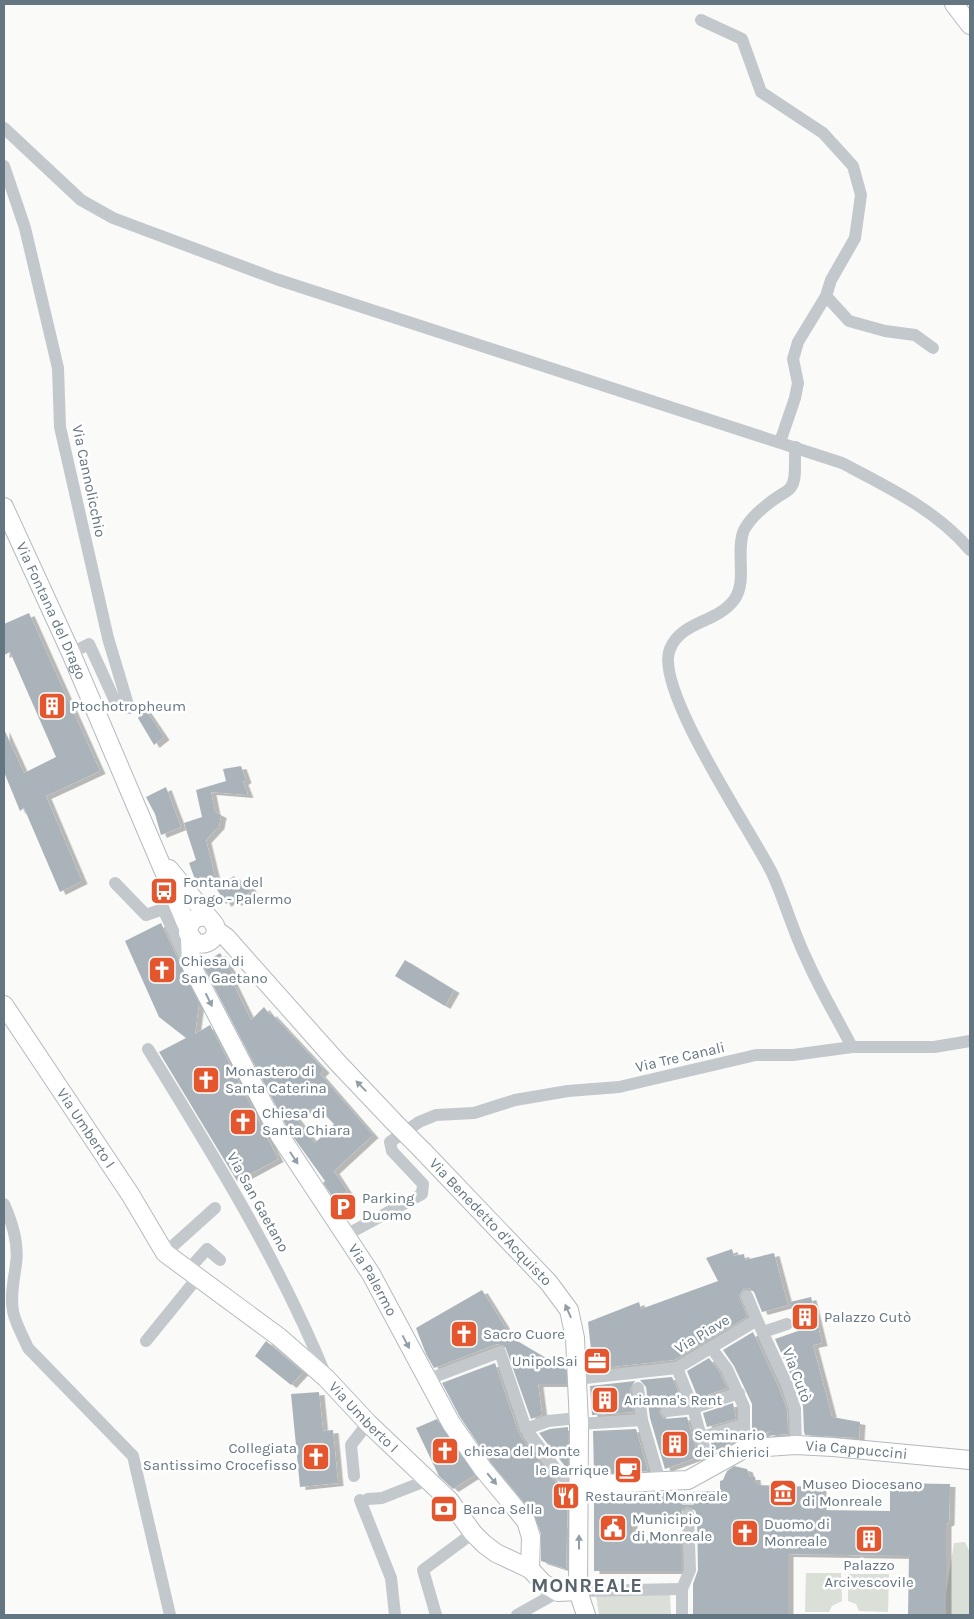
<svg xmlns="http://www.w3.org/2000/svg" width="974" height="1619" viewBox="0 0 974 1619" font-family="Karla,sans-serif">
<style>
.green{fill:#dadfd7}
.building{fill:#aab3b9;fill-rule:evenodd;filter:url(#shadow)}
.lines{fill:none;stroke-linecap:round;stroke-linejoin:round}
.street-tunnel{stroke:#d5d9db;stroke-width:12;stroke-dasharray:12 6;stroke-linecap:butt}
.secondary-casing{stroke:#b3babf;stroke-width:20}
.street{stroke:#c3c8cc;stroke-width:12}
.secondary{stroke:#fff;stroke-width:18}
.secondary-bridge-casing{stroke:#b3babf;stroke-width:20;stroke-linecap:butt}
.secondary-bridge{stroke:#fff;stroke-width:18}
.oneway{fill:#939fa8}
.labels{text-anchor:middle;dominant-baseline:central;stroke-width:5;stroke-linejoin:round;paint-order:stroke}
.street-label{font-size:15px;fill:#657683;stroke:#fff}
.poi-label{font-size:15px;fill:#657683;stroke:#fff;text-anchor:start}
.district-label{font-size:20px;font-weight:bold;letter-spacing:1px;fill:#57646e;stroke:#fff}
</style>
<defs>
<filter id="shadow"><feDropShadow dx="5.5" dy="3" stdDeviation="0" flood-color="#0004"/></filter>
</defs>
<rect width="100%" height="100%" fill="#fafaf8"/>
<g class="green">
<path d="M965,1542L970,1552V1615H946V1593L954,1543Z"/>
<path d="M806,1573H841L842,1601L832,1606L829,1612H805Z"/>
<path d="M848,1574H889L888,1612L859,1611L856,1604L848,1601Z"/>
<path d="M670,1593L671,1615H599L596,1595Z"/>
</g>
<g class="building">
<path d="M29,613L100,771L46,796L82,881L60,892L24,808L20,811L4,772V729L24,773L56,757L10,652L4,655V624Z"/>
<path d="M145,709L164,737L154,745L138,718Z"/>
<path d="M241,766L246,780L243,782L248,795L211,792L215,812L221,815L219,826L206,840L215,877L196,882L189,863L196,860L184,823L202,817L196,790L226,781L223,769Z"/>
<path d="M166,787L181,827L161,835L155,814L146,797Z"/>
<path d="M234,876L239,883L244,879L252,890L236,903L232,899L226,904L216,888Z"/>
<path d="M161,923L199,1003L195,1034L210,1025L278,1159L237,1181L159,1052L186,1038L159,1017L125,941Z"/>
<path d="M220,953L236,979L232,981L251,1020L264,1007L270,1015L271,1013L324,1070L320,1074L373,1135L334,1171L347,1191L335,1200L323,1183L325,1181L289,1131L202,964ZM313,1108H318L334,1124L315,1143L294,1115Z"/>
<path d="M405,960L454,990L445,1006L395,976Z"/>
<path d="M732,1249L734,1256L744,1254L745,1260L774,1253L788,1305L762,1312L754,1292L749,1288H744L739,1295L747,1317L674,1360L593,1369L588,1322L639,1302L641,1309L718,1281L706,1258Z"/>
<path d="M482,1290L512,1338L566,1370V1384H538L542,1415L531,1419L505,1346L497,1344L434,1368L426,1354L416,1328Z"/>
<path d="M811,1297L822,1343L813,1345L832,1417L860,1422L859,1438L805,1435L804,1432L803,1406L794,1382L775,1339L798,1331L790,1302Z"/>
<path d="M753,1332L779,1388L787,1410L788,1434L764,1436L771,1431L752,1438V1404L734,1366L723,1350Z"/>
<path d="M266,1341L303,1372L291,1385L255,1356Z"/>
<path d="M709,1358L720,1373L727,1388L698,1398L687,1371Z"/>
<path d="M495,1363L519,1434L554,1481L568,1490L566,1569L541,1561V1534L534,1515L491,1463L460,1417L442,1383Z"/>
<path d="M672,1377L682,1401L663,1404L659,1412L664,1419L687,1417L698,1457L665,1469L650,1418L646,1387L640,1380Z"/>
<path d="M635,1381L630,1389L633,1412L592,1415L590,1386Z"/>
<path d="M319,1392L323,1431L333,1430L338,1483L300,1487L291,1394Z"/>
<path d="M733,1403L736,1419L707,1427L703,1413Z"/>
<path d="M437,1419L475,1475L453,1489L439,1476L416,1428Z"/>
<path d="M568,1427V1470L539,1433L550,1429Z"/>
<path d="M636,1429L648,1471L594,1474L593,1431Z"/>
<path d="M736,1436V1441L714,1451L711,1443Z"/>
<path d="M734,1466L747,1469L750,1477H755L756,1485L821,1487V1510L890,1511V1483L950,1484L949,1522L946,1524V1615H908L909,1556L788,1554V1615H693V1584L698,1570L697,1516L695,1510L688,1507L683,1508L680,1516L632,1515V1540H681V1571H594V1495L720,1491V1481L723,1480L727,1471Z"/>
</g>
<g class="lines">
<path class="street-tunnel" d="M688,1493V1515"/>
<g class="secondary-casing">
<g id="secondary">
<path d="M954,4L970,25"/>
<path id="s1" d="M4,507L71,653L188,928"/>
<path d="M169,869L215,925C218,938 209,946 196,943L188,933C189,922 195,915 207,917"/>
<path d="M216,930L226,937L338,1063L394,1122"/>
<path id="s2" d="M190,938L191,965L280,1136L371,1274L451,1423L483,1469L526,1521L531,1537L530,1569"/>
<path id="s3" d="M4,1005L130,1194L165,1253L279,1337L326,1378L368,1423L449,1500L473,1533L484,1544L496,1553L530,1569L543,1583L558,1592L578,1591"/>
<path id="s4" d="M423,1151L549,1283L569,1310L575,1338L579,1424L578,1591L586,1615"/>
<path id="s5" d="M579,1485L688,1480L744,1449L766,1447L796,1445L833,1447L970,1460"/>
</g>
</g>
<g class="street">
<path d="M701,20L742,39L761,92L823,133L853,166L861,195L855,238L831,280L826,296L798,342L793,359L798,383L795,398L780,442"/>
<path d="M4,128L81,200L113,218L276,279L842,463C888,487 936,510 970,550"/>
<path d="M4,166L25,228L58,368L60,427L108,638L129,708L115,701L89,644L71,653"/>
<path d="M826,296L849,321L885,331L915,335L933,348"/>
<path d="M796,447C793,460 798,477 791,487C789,491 783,493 779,496C767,504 751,517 744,530C735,551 748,581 734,600C717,623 681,621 670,649C653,688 752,832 772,873C785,901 793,932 807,960C820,990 837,1018 852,1047"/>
<path d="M115,883L146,915L163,909L189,965"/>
<path d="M148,1049C214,1156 278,1259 326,1376"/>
<path d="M4,1204C12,1222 19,1244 16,1264C14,1280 10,1295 13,1311C15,1323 23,1336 28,1348L133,1456L170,1615"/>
<path d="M346,1235L422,1194L423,1184L392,1151L390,1142L419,1122L436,1115L474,1113L515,1100L568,1091L619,1087L756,1055H793L852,1047H934L970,1041"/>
<path d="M165,1253L215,1208"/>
<path d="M188,1270L207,1249L220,1260"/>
<path d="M757,1320L787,1385L795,1409L796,1445"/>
<path d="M763,1332L787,1324"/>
<path d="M146,1341L198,1277"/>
<path d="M712,1349L727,1369L744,1407V1449"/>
<path d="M677,1368L693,1408L710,1469"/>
<path d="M576,1379L677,1368L757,1320L747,1296"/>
<path d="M426,1380L500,1352L526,1429L561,1476L579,1485"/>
<path d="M638,1388L642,1420L660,1482"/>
<path d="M667,1411L693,1408L739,1393"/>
<path d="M579,1424L642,1420"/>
<path d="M526,1429L548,1421L578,1418"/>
<path d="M702,1437L743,1425"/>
<path d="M354,1476L351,1445L368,1423"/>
<path d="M368,1499L382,1498L428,1480"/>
<path d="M360,1500L391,1578L395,1615"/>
<path d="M578,1591L682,1589"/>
<path d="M436,1615L423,1570L473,1533"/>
<path d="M517,1615L558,1592"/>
<path d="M682,1615V1589L690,1570L688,1515"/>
</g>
<use href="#secondary" class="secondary"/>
<g class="secondary-bridge-casing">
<path id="secondary-bridge" d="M394,1122L423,1151"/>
</g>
<use href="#secondary-bridge" class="secondary-bridge"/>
</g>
<defs><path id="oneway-solid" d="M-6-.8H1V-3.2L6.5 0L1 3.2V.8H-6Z" transform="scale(1.25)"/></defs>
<g class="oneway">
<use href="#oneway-solid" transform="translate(209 1000) rotate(64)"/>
<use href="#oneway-solid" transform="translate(361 1086) rotate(-134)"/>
<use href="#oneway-solid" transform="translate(294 1158) rotate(57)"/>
<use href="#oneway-solid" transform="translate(568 1311) rotate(-114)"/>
<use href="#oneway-solid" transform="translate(406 1342) rotate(62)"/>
<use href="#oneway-solid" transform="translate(492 1479) rotate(50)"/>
<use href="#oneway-solid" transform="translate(579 1542) rotate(-90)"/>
</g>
<defs>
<g id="building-square" transform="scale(1.4375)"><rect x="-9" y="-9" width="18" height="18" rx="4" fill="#e4572e" stroke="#fff"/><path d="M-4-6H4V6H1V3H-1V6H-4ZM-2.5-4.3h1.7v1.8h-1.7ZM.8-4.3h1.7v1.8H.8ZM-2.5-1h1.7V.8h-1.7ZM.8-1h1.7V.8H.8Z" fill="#fff"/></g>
<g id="bus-square" transform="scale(1.4375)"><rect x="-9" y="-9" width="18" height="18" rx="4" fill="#e4572e" stroke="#fff"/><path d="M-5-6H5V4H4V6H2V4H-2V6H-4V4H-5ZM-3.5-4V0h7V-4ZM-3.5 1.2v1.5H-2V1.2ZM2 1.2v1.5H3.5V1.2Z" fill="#fff"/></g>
<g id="church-square" transform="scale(1.4375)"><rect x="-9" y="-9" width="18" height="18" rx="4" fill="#e4572e" stroke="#fff"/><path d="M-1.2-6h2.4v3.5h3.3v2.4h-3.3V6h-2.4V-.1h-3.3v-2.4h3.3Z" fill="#fff"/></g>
<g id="parking-square" transform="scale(1.4375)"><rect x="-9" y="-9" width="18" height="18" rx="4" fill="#e4572e" stroke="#fff"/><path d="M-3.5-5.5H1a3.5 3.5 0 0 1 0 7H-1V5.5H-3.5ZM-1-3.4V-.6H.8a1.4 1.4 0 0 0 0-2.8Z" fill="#fff"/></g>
<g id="office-square" transform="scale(1.4375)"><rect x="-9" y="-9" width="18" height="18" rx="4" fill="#e4572e" stroke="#fff"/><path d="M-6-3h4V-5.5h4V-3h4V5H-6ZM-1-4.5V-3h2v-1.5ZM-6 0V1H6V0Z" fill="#fff"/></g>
<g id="cafe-square" transform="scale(1.4375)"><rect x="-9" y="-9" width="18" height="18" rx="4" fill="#e4572e" stroke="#fff"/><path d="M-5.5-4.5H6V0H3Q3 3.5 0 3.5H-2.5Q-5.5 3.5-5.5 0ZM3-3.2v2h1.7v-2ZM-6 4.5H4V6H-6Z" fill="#fff"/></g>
<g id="museum-square" transform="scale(1.4375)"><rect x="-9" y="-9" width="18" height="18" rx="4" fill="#e4572e" stroke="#fff"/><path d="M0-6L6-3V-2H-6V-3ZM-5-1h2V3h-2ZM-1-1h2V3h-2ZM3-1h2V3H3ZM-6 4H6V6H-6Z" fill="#fff"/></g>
<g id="restaurant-square" transform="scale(1.4375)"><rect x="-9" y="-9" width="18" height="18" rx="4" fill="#e4572e" stroke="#fff"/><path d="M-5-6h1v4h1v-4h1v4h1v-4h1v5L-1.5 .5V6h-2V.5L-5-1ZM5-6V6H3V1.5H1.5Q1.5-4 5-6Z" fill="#fff"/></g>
<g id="bank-square" transform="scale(1.4375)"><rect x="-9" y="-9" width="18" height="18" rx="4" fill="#e4572e" stroke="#fff"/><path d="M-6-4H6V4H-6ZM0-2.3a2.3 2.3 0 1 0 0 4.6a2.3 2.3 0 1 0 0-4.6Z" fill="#fff"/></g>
<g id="civic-square" transform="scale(1.4375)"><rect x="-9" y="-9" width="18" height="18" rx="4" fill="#e4572e" stroke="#fff"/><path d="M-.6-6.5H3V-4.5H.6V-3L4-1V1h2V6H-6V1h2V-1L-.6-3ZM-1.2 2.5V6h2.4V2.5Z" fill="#fff"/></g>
</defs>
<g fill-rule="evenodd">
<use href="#building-square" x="52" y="706"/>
<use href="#bus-square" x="164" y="891"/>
<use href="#church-square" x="162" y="970"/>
<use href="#church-square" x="206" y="1080"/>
<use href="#church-square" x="243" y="1122"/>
<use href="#parking-square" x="343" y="1207"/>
<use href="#building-square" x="805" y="1317"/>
<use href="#church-square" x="464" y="1334"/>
<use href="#office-square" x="597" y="1361"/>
<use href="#building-square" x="605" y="1400"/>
<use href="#building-square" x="675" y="1444"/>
<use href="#church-square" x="445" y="1451"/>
<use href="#church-square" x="316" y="1457"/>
<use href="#cafe-square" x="628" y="1470"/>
<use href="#museum-square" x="783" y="1493"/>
<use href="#restaurant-square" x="566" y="1496"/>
<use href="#bank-square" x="444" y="1509"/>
<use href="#civic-square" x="613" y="1528"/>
<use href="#church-square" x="745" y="1533"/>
<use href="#building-square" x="869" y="1539"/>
</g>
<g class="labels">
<g class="street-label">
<text transform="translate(89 481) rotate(78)">Via Cannolicchio</text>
<text stroke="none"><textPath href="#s1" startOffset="114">Via Fontana del Drago</textPath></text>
<text transform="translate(680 1057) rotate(-13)">Via Tre Canali</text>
<text stroke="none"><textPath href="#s3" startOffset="148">Via Umberto I</textPath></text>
<text transform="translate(258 1202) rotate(61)">Via San Gaetano</text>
<text stroke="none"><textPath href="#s4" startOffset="98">Via Benedetto d'Acquisto</textPath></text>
<text stroke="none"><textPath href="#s2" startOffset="391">Via Palermo</textPath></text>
<text transform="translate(702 1334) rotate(-31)">Via Piave</text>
<text transform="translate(797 1375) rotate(69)">Via Cutò</text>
<text stroke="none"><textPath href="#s3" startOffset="554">Via Umberto I</textPath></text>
<text stroke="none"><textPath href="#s5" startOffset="286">Via Cappuccini</textPath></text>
</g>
<g class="poi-label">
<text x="71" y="706">Ptochotropheum</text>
<text x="183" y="882">Fontana del<tspan x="183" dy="17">Drago - Palermo</tspan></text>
<text x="181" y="961">Chiesa di<tspan x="181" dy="17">San Gaetano</tspan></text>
<text x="225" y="1071">Monastero di<tspan x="225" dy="17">Santa Caterina</tspan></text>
<text x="262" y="1113">Chiesa di<tspan x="262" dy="17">Santa Chiara</tspan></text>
<text x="362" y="1198">Parking<tspan x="362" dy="17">Duomo</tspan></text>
<text x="824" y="1317">Palazzo Cutò</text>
<text x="483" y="1334">Sacro Cuore</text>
<text x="578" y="1361" text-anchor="end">UnipolSai</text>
<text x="624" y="1400">Arianna's Rent</text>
<text x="694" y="1435">Seminario<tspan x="694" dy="17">dei chierici</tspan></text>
<text x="297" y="1448" text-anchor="end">Collegiata<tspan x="297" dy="17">Santissimo Crocefisso</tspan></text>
<text x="464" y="1451">chiesa del Monte</text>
<text x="609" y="1470" text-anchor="end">le Barrique</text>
<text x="802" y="1484">Museo Diocesano<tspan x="802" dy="17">di Monreale</tspan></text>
<text x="585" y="1496">Restaurant Monreale</text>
<text x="463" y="1509">Banca Sella</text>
<text x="632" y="1519">Municipio<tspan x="632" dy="17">di Monreale</tspan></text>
<text x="764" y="1524">Duomo di<tspan x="764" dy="17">Monreale</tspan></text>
<text x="869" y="1565" text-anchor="middle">Palazzo<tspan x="869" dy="17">Arcivescovile</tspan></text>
</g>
<g class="district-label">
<text x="587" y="1585">MONREALE</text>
</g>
</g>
<rect width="974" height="1619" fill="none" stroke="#657683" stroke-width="10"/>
</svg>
